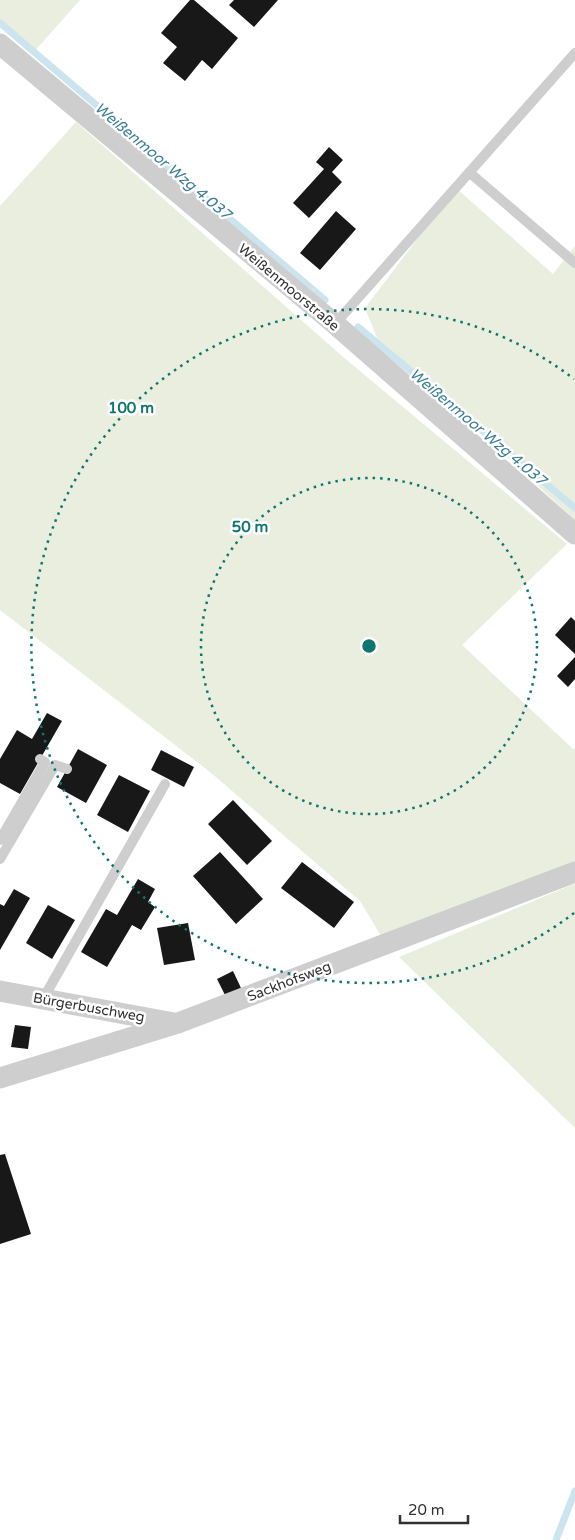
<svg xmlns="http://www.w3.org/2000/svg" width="575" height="1540" font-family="'Varela Round',sans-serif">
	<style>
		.green { fill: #e9eedf }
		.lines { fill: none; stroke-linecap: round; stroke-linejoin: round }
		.stream { stroke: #cbe4ee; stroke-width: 7 }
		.building { fill: #181818 }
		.service { stroke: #cecece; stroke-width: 10 }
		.minor { stroke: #cecece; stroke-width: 21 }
		.ring { fill: none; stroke: #0f766e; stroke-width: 2.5; stroke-dasharray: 2.5 5 }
		.labels { text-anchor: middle; stroke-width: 5; stroke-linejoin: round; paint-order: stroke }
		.street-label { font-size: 14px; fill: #313131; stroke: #fff }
		.water-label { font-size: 15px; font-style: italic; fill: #3b7d97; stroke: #fff }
		.centre { fill: #0f766e; stroke: #fff; stroke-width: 2.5 }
		.ring-label { font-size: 15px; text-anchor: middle; font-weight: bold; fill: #0f766e; stroke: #fff; stroke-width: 5; stroke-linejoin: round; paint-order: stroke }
	</style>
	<rect width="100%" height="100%" fill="#fff"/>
	<!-- green -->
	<path class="green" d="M0,0h80l-47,53 -33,-29z
		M76,122l266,234 225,188 -105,101 111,104 2,-1v114l-192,77 -23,-38 -150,-129 -210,-162v-404z
		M456,188l97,86 22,-28v274l-198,-182 -12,-30z
		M574,884l1,1v243l-176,-171z"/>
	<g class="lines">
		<!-- stream -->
		<path class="stream" d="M0,23l325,277
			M358,327l217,181
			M556,1540l19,-49"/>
	</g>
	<!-- building -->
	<path class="building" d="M190,0h4l44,38 -26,31 -10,-9 -17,21 -22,-18 14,-16 -16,-14z
		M234,0h44l-24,27 -25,-22z
		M329,147l14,13 -11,12 10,10 -33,36 -16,-15 31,-34 -8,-7z
		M336,211l20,18 -36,41 -20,-17z
		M571,617l4,4v33l-20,-19z
		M575,657v22l-7,8 -11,-11z
		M47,713l15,8 -42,73 -20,-11v-24l17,-29 15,9z
		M78,749l29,16 -21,38 -29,-16z
		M161,750l33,17 -10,20 -33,-17z
		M119,775l31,16 -22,41 -31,-17z
		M233,800l39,41 -25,24 -39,-41z
		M220,852l43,47 -27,25 -43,-48z
		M302,862l52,40 -20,26 -53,-40z
		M138,879l17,10 -7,13 7,5 -14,23 -9,-5 -25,42 -26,-15 25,-43 11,6z
		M14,889l16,9 -30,52v-46l4,2z
		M48,905l27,15 -23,39 -26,-16z
		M188,923l7,37 -31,5 -7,-37z
		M233,971l8,17 -16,7 -8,-16z
		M15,1025l16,2 -3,22 -17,-2z
		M5,1154l26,80 -31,10v-89z"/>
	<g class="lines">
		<!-- service -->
		<path class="service" d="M470,173l105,90
			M335,324l240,-271
			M0,840l45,-78 -5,-3
			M0,859l55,-94 12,4
			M43,999l122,-215"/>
		<!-- minor -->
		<path class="minor" d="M0,44l335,280 240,210
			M0,991l174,32
			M0,1078l178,-55 397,-151"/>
	</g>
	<!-- distance rings -->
	<g class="ring">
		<circle cx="369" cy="646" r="168"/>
		<path d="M574 913A337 337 0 1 1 574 379"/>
	</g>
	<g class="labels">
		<!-- street labels -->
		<g class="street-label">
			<text transform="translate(289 287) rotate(40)" y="5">Weißenmoorstraße</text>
			<text transform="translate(289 981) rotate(-21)" y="5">Sackhofsweg</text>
			<text transform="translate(89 1007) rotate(10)" y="5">Bürgerbuschweg</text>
		</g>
		<!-- water labels -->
		<g class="water-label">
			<text transform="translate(163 161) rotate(40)" y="5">Weißenmoor Wzg 4.037</text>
			<text transform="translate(478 427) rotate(40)" y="5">Weißenmoor Wzg 4.037</text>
		</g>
	</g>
	<circle cx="369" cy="646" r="8" class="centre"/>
	<g class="ring-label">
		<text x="131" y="413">100 m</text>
		<text x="250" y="532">50 m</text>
	</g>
	<!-- scale -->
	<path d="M400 1515v8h68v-8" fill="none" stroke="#313131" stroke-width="2.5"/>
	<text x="408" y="1515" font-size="15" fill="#313131" stroke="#ffffff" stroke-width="4" paint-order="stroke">20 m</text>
</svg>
